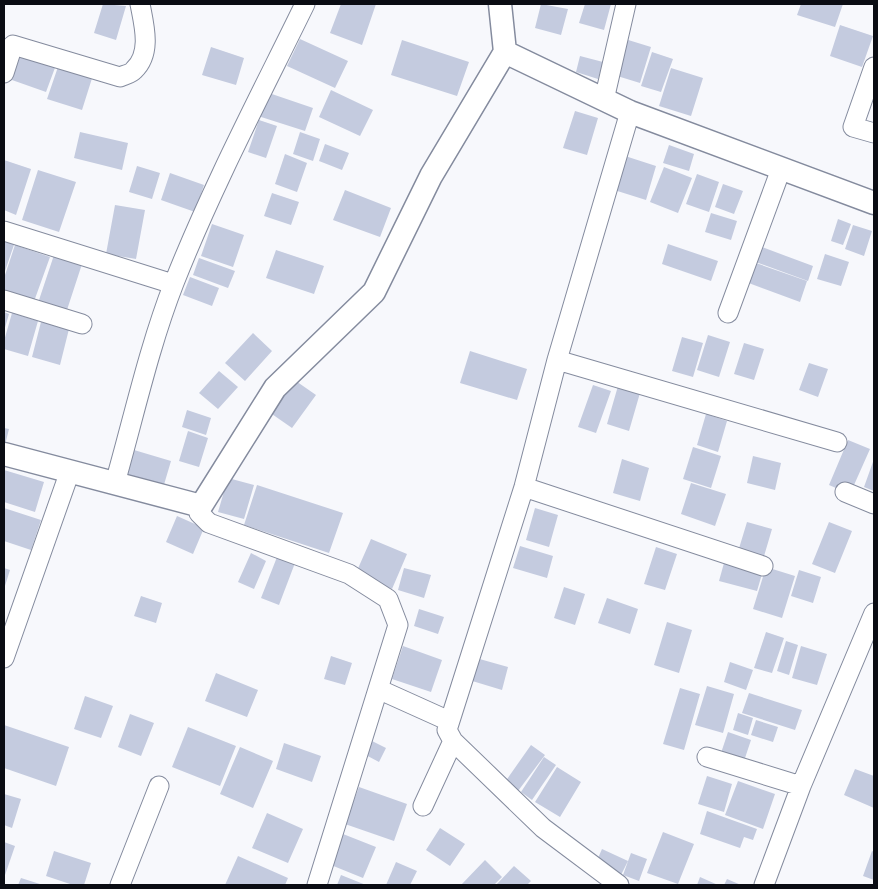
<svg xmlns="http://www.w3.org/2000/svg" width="878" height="889" font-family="Commissioner,sans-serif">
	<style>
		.building { fill: #c4cbdf }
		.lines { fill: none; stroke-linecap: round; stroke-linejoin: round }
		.minor-casing { stroke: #848b9e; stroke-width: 21 }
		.tertiary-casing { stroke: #848b9e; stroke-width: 25 }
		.minor { stroke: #fff; stroke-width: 19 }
		.tertiary { stroke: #fff; stroke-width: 22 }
	</style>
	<rect width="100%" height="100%" fill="#f7f8fc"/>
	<!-- building -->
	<path class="building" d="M103,4l23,2 -10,34 -22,-7z
		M341,4h35l-14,41 -32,-12z
		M541,4l27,5 -7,26 -26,-7z
		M585,4h26l-7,26 -25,-7z
		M801,4h42l-8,23 -38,-12z
		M840,25l33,11 -11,31 -32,-11z
		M300,39l48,22 -13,27 -48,-22z
		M625,39l26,8 -11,36 -26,-8z
		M402,40l67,22 -12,34 -66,-21z
		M211,47l33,11 -8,27 -34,-10z
		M652,52l21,7 -12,33 -20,-6z
		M21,53l35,12 -10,27 -34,-12z
		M580,56l23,6 -5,17 -22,-7z
		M60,61l34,11 -12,38 -35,-11z
		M671,68l32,10 -12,38 -32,-10z
		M331,90l42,20 -13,26 -41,-19z
		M266,92l47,16 -8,23 -47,-15z
		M575,111l23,7 -11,37 -24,-7z
		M259,120l18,6 -11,32 -18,-6z
		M80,132l48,11 -6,27 -48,-12z
		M300,132l20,7 -7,22 -20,-7z
		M325,144l24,9 -7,17 -23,-9z
		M669,145l25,9 -5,17 -26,-8z
		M285,154l22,9 -10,29 -22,-8z
		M622,155l34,11 -10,34 -35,-11z
		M4,160l27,9 -15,46 -12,-5z
		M137,166l23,7 -8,26 -23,-7z
		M664,167l28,11 -14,35 -28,-11z
		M38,170l38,12 -17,50 -37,-12z
		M170,173l34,12 -9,27 -34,-12z
		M697,174l22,8 -10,30 -23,-8z
		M723,184l20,7 -9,23 -19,-7z
		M345,190l46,18 -11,29 -47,-17z
		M272,193l27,9 -8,23 -27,-9z
		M115,205l30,5 -9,49 -30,-5z
		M711,213l26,8 -6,19 -26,-8z
		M838,219l13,5 -8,21 -12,-4z
		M212,224l32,11 -11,32 -32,-11z
		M853,225l19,6 -8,25 -19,-7z
		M4,232l13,4 -13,38z
		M668,244l50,17 -7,20 -49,-17z
		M15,245l35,12 -18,50 -28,-10v-19z
		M759,246l54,20 -5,15 -55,-20z
		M276,250l48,16 -10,28 -48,-16z
		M825,254l24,8 -8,24 -24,-7z
		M54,255l28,9 -17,52 -28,-10z
		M199,258l36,13 -7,17 -35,-13z
		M753,262l54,19 -7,21 -54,-20z
		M190,277l29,11 -7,18 -29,-11z
		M4,312l5,2 -5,17z
		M12,313l26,8 -10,35 -24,-7v-8z
		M41,322l28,7 -9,36 -28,-8z
		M253,333l19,18 -27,30 -20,-18z
		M708,335l22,7 -11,35 -22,-7z
		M682,337l21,6 -10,34 -21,-6z
		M744,343l20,6 -10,31 -20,-6z
		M470,351l57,18 -10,31 -57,-17z
		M809,363l19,6 -10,28 -19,-7z
		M219,371l19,16 -20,22 -19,-16z
		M293,379l23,16 -24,33 -23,-16z
		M593,385l18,6 -15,42 -18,-6z
		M618,386l22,7 -11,38 -22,-7z
		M187,410l24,8 -5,17 -24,-8z
		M706,414l21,7 -9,31 -21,-7z
		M4,428l5,1 -5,20z
		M188,431l20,7 -9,29 -20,-6z
		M848,440l22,9 -20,45 -21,-9z
		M693,447l28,9 -10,32 -28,-9z
		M134,450l37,11 -8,27 -36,-11z
		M753,456l28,7 -6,27 -28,-7z
		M622,459l27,9 -9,33 -27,-8z
		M874,459v32l-10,-4z
		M4,470l40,12 -9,30 -31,-10z
		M228,478l26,7 -10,34 -26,-7z
		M691,483l35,11 -11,32 -34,-12z
		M257,485l86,28 -14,40 -85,-28z
		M4,508l37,12 -10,30 -27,-9z
		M535,508l23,7 -9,32 -23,-7z
		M177,516l27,12 -11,26 -27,-12z
		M747,522l25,7 -10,34 -25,-8z
		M829,522l23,9 -17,42 -23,-9z
		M371,539l36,15 -15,35 -36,-16z
		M520,546l33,10 -6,22 -34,-10z
		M656,547l21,7 -12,36 -21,-6z
		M251,553l15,8 -12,28 -16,-7z
		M277,557l18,6 -16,42 -18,-7z
		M724,563l38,11 -5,17 -38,-10z
		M766,567l29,9 -13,42 -29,-9z
		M4,568l6,2 -6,19z
		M404,568l27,7 -7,23 -26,-8z
		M799,570l22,7 -8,26 -22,-7z
		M564,587l21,7 -10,31 -21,-7z
		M141,596l21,7 -6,20 -22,-7z
		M607,598l31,11 -8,25 -32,-11z
		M419,609l25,8 -6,17 -24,-8z
		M667,622l25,8 -13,43 -25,-8z
		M766,632l18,6 -12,35 -18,-5z
		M786,641l12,4 -9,30 -12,-4z
		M403,646l39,14 -11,32 -39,-13z
		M801,646l26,8 -10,31 -25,-7z
		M331,656l21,7 -7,22 -21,-6z
		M476,658l32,9 -6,23 -33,-10z
		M730,662l23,8 -7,20 -22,-8z
		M216,673l42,17 -11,27 -42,-16z
		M707,686l27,8 -11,39 -28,-8z
		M680,688l20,6 -16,56 -21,-6z
		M749,693l53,17 -7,20 -53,-17z
		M85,696l28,10 -12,32 -27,-9z
		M738,713l15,5 -5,17 -15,-5z
		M130,714l24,9 -13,33 -23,-9z
		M756,720l22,7 -5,15 -22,-7z
		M4,725l65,22 -13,39 -52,-18z
		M188,727l48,19 -16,40 -48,-19z
		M728,732l23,8 -9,27 -23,-8z
		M370,740l16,8 -7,14 -17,-9z
		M284,743l37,13 -9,26 -36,-13z
		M531,745l14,10 -27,36 -13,-9z
		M240,747l33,14 -20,47 -33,-14z
		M544,757l12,8 -24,35 -11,-8z
		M557,767l24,15 -21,35 -25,-15z
		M855,769l19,7v32l-30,-13z
		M707,776l25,8 -8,28 -26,-8z
		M738,781l37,13 -12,35 -38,-14z
		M359,787l48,17 -13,37 -49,-17z
		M4,794l17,5 -9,29 -8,-3z
		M707,811l50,18 -4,11 -9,-3 -4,11 -40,-14z
		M267,813l36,16 -15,34 -36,-15z
		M440,828l25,16 -15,22 -24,-16z
		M663,832l31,12 -16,40 -31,-11z
		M343,834l33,13 -13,31 -32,-13z
		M4,842l11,4 -11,32z
		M602,849l26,12 -8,16 -25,-12z
		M54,851l37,12 -7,22h-11l-27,-9z
		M872,851l2,1v28l-11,-4z
		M631,853l16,6 -8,22 -16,-6z
		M238,856l50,22 -3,7h-60z
		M485,860l17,17 -8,8h-33z
		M396,862l21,9 -7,14h-24z
		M514,866l17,15 -4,4h-31z
		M341,875l25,10h-29z
		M700,877l18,8h-21z
		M21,878l22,7h-25z
		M727,879l14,6h-17z"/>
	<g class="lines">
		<defs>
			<path id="minor" d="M874,67l-21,60 21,6
				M4,73l9,-28 107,32c4,-2 11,-3 14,-7 18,-17 10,-45 6,-66
				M604,100l22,-96
				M4,231l169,53
				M4,300l78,24
				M728,313l53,-144
				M557,360l280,82
				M115,483c19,-67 34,-136 59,-200 38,-96 86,-187 131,-279
				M524,487l239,79
				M845,492l29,12
				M201,506l-2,7 10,10 140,51 39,25 10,26 -81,260
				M4,658l66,-187
				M378,689l71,32
				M707,757l94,29
				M423,806l30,-65
				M120,885l39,-99
				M619,885l-76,-57 -90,-87 -6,-11 77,-243 33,-127 73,-248
				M764,885l37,-99 73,-173"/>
			<path id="tertiary" d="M505,52l125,60 244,91
				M4,454l197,52 74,-118 99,-96 57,-116 74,-124 -5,-48"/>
		</defs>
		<!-- minor casing -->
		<use href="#minor" class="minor-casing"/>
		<!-- tertiary casing -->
		<use href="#tertiary" class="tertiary-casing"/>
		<!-- minor -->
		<use href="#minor" class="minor"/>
		<!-- tertiary -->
		<use href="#tertiary" class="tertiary"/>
	</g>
	<!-- border -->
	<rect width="878" height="889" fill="none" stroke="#0a0c13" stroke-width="10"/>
</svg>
